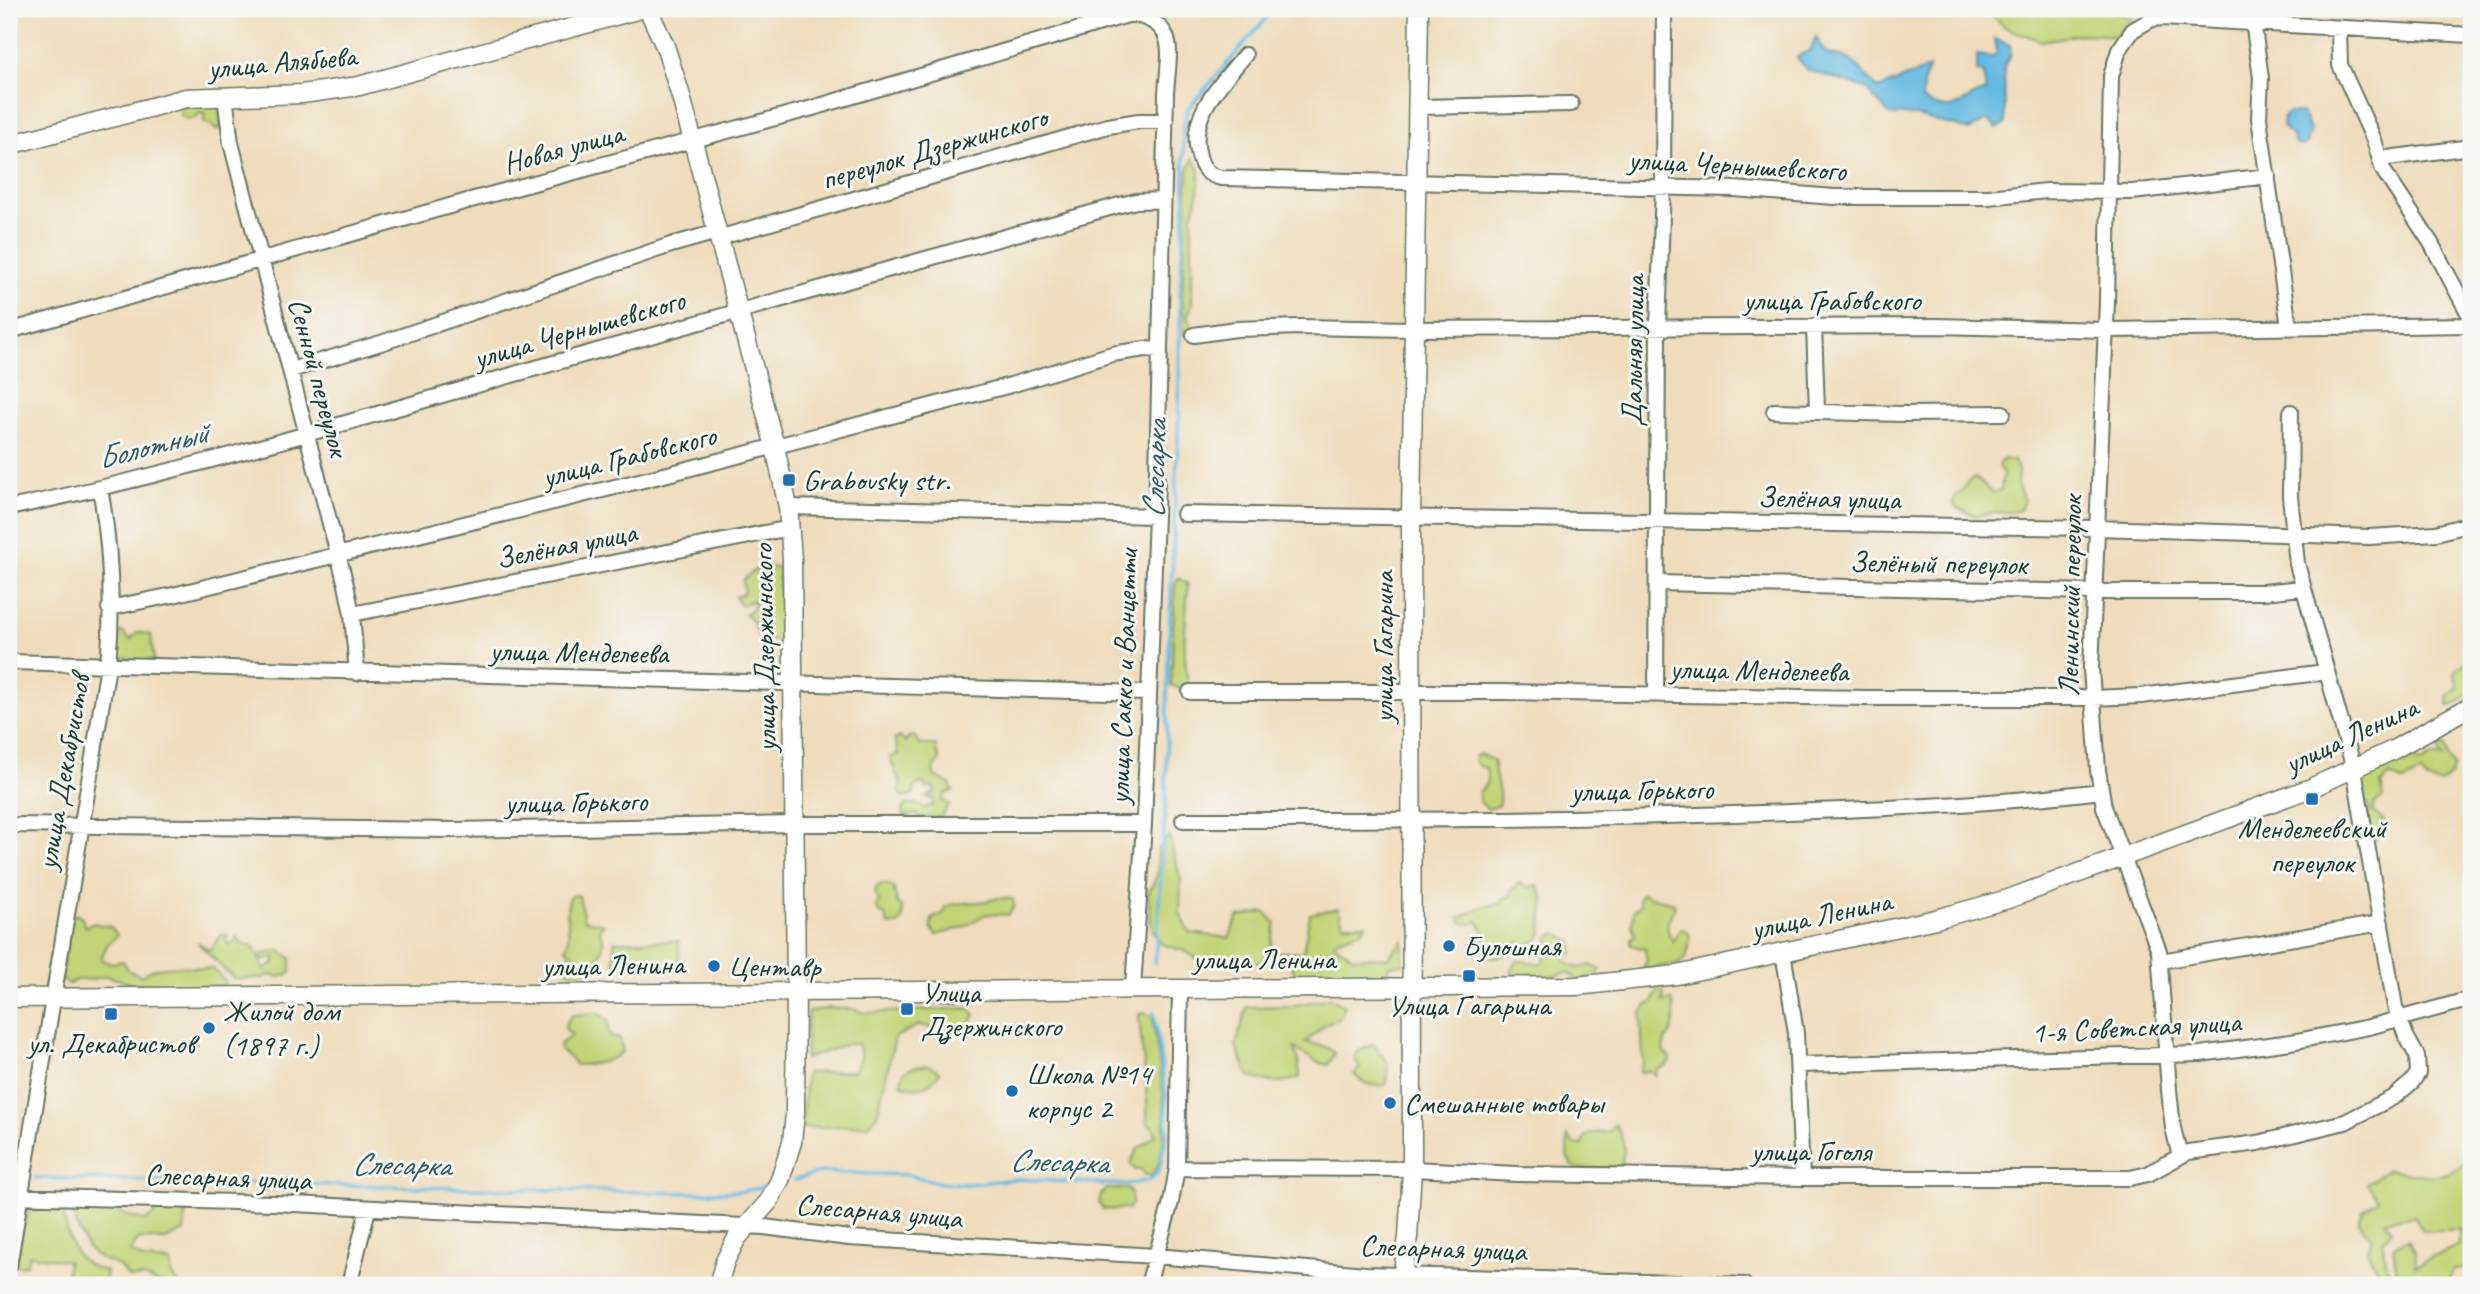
<svg xmlns="http://www.w3.org/2000/svg" width="2480" height="1294" font-family="Caveat,sans-serif">
	<style>
		.green { fill: #c2d477; stroke: #708856; stroke-width: 2 }
		.water { fill: #66bae2; stroke: #427c8b; stroke-width: 2 }
		.lines { fill: none; stroke-linecap: round; stroke-linejoin: round }
		.stream { stroke: #66bae2; stroke-width: 3.5 }
		.minor-casing { stroke: #687564; stroke-width: 18 }
		.major-casing { stroke: #687564; stroke-width: 21 }
		.minor { stroke: #fff; stroke-width: 14 }
		.major { stroke: #fff; stroke-width: 18 }
		.poi-dot { fill: #1f6fb2; stroke: #f6f6f2; stroke-width: 2.5 }
		.labels { text-anchor: middle; stroke-width: 6; stroke-linejoin: round; paint-order: stroke }
		.street-label { font-size: 30px; fill: #1f3d34; stroke: #f6f6f2 }
		.poi-label { font-size: 30px; fill: #1f3d34; stroke: #f6f6f2; text-anchor: start }
		.water-label { font-size: 32px; font-style: italic; fill: #315c60; stroke: #f6f6f2 }
	</style>
	<rect width="100%" height="100%" fill="#f6f6f2"/>
	<filter id="ink" filterUnits="userSpaceOnUse"><feTurbulence type="fractalNoise" baseFrequency=".0143" numOctaves="2"/><feDisplacementMap in="SourceGraphic" scale="14" xChannelSelector="R" yChannelSelector="G"/><feConvolveMatrix kernelMatrix="1 2 1 2 8 2 1 2 1" color-interpolation-filters="sRGB"/></filter>
	<filter id="wash" filterUnits="userSpaceOnUse"><feTurbulence type="fractalNoise" baseFrequency=".00686" numOctaves="4" result="noise"/><feDisplacementMap in="SourceGraphic" scale="28" xChannelSelector="R" yChannelSelector="G"/><feGaussianBlur stdDeviation="1.57" result="paint"/><feColorMatrix in="noise" values="0 0 0 0 0 0 0 0 0 0 0 0 0 0 0 0 0 1.4 0 .05"/><feComposite in="paint" operator="in"/></filter>
	<g filter="url(#wash)">
		<rect width="100%" height="100%" fill="#efdcbc"/>
		<!-- green -->
		<path class="green" d="M1985,9h123l24,10 -15,17 -34,-2 -42,7 -35,-13z
			M209,101l10,4 2,22 -5,3 -6,-6 -6,-2v-8l-4,-1 -5,5 -8,1 -7,-4 1,-7z
			M1193,158l7,12 -2,26 -6,20v88l-5,13 5,9 -2,7 -6,2 -2,-40 6,-124z
			M2004,459l10,2 4,8 -1,15 7,16 -4,10c-16,4 -29,1 -44,6l-21,-9 -2,-5 2,-6 7,-4 5,-10 7,-4c8,4 11,10 19,15l8,-3 2,-16 -5,-7 2,-5z
			M778,567l4,76 -24,-7 -5,-14 -8,-8 8,-6 1,-8 -14,5 -5,-8 9,-4 -1,-13 13,-11z
			M1178,578l9,5 1,6c-3,33 -6,65 1,98l-6,3 -12,-5 4,-101z
			M122,632l8,8 8,-8 13,3 3,26 -18,2 -9,-6 -11,4 -3,-7 -1,-19z
			M2471,658v33l-16,14 -7,1 1,-10 9,-9 -4,-16z
			M914,736l6,9h16v6l4,8 -7,11 2,6 15,8 3,7 -8,3 -3,7 7,3 -8,13 -21,1 -4,-4 -11,3 -3,-7 5,-6h10l7,4 9,-3 1,-6 -7,-2 8,-4 -1,-6 -9,1v-4l-4,-1 -7,5v6l-10,3 -5,-5 2,-10 -5,-8 -6,-17 8,-3 -3,-14 4,-3 7,5 2,-5z
			M2445,745l3,13 6,8 -4,10 -9,7 -14,-2 -6,-8 -18,9 -13,-7 -9,9 3,13 -10,7 -1,8 12,10 -9,18c-7,-8 -10,-20 -6,-31l-7,-13 -2,-17 10,-8 14,-1 1,-8 14,-6 21,7 12,-7 9,2 -4,-10z
			M1480,754l14,7c-1,16 9,32 4,45l-10,3 -8,-7 -1,-10c9,-7 9,-13 7,-24l-7,-2 -4,-5v-5z
			M1169,836l12,44 -1,33 10,20 39,5 9,-21 26,-5 12,11 -6,29h33l7,-38 28,-6 5,16h23l-5,7 -25,9 -2,3 20,14 33,1 16,-17v23l-14,1 -3,11 -90,1 -6,-14 -66,-1 -18,3 -21,-14 -24,-7 -9,-15 -4,-35 9,-18 1,-27z
			M1519,883l8,4 10,-2 7,13 -2,35 -5,8 -9,3 -10,-2c-8,11 -17,16 -32,16l-4,-16 4,-6 -8,-15 -6,3 -10,-1 -3,-5 23,-11 20,-4 1,-5 7,-1 1,-6z
			M882,884l11,2 4,17 5,4 1,11 -5,7h-10l-3,-10 -6,-3 -3,-5 3,-6 -4,-6 1,-8z
			M1643,893c10,7 20,6 31,10l1,5c-8,12 -11,20 -2,33l6,-11 4,-1 6,4c1,13 1,29 -15,32 -5,1 -12,0 -17,2 -6,2 -7,4 -15,4l5,-11 -2,-11 -14,-4v-7l4,-2 -3,-11 2,-15 6,-5 -1,-8z
			M579,895l5,25 20,4 -5,5c1,3 4,7 4,11 2,19 -25,47 -40,26l2,-9 8,-3 -7,-6c7,-17 -4,-36 5,-52z
			M999,898l14,1 1,7 -6,9 -22,-1 -24,14 -26,7 -5,-7 1,-9 12,-6 1,-6c15,-7 36,-2 54,-9z
			M76,914l6,4 3,9 9,-4 17,4 6,8 -10,10 -6,14 9,4 13,-2 6,10 13,5c16,-16 51,-7 72,-7l11,12 -1,6 -91,-3 -26,-8 -20,4h-11l-7,4 -8,-5 10,-61z
			M1557,933l16,9v11l-8,5 2,5 11,5 13,-3 9,5 -2,6 -20,4 -10,-8c-13,4 -23,8 -35,2l-8,3 -12,-2 -1,-5 5,-9 17,1 5,2 6,-3 -2,-7 7,-4 -1,-13z
			M221,935h7l-2,7 4,3 8,-8 4,7 10,2 13,24 11,-9 -1,-4 -13,4 -1,-7 20,-3 10,7v15l-11,4 -12,-2 -5,3 -29,1 -37,-37 13,8z
			M679,941v21h-65v-21z
			M1658,989l6,4 -1,9 9,-2c3,15 5,29 -7,40l-2,11 8,9 -5,6 -9,3 -1,6 -6,-4 -11,1 4,-11 -2,-47 5,-8 7,-4z
			M1330,998l14,8 -4,12 -13,5 -21,19 20,5 9,6 -7,12 -11,-3 -23,-14 4,10 2,19c-18,8 -35,6 -52,-2l-12,-29 11,-39 44,-1z
			M829,1008l24,1 13,4 102,-5 7,7 -8,14h-29l-19,-4 -24,12 -18,78 -8,10 -67,3 4,-55 48,-2 7,-14 -3,-13h-12l-41,15 3,-47z
			M598,1013l10,7 1,16 11,3 3,12c-14,12 -30,14 -48,14 -4,-8 -11,-10 -16,-17l1,-4 12,-9 -6,-5 -1,-5 7,-10z
			M1144,1013l7,3 2,5c5,37 24,126 -2,155l-8,-2 -2,-5 -6,1 -5,-7 7,-13 19,-15 -3,-8 -6,-4c2,-37 -6,-72 -8,-109z
			M1373,1044l4,4 2,6c12,6 10,20 6,31 -13,2 -22,-1 -31,-11l6,-6 -6,-10 3,-6z
			M929,1065l11,7c-11,16 -20,19 -39,12l2,-11 10,-6z
			M1615,1124c9,15 12,26 5,43l-42,2 -7,-5 -4,-8 1,-20 6,8 8,1 3,-9 8,-3 15,-1z
			M2471,1158v96l-7,15 -11,1 -6,15h-43l-7,-8 -4,-31 15,-7 8,13 -1,14 44,-21 1,-16 -37,2 -9,-16 -29,6 7,9 -10,11 7,34 -18,9 5,-16 -9,-18 5,-11 -13,-17 4,-12 15,-10 -11,-17 21,-14c36,6 54,15 83,-11z
			M1106,1189h22l3,5 1,9 -4,6c-9,-2 -15,2 -25,0l-4,-6 2,-8z
			M106,1204l19,11 21,6 17,-15 23,4 -2,21 -18,9 -27,-1 -9,12 14,9 27,2v13l10,10h-19l-18,-8 -15,1c-15,-20 -13,-11 -31,-21 -15,-8 -19,-28 -25,-42 7,-12 21,-10 33,-11z
			M31,1205l19,1 12,3c7,30 9,55 44,62l-2,12 -39,2 3,-24 -39,-6 -2,9 -7,2 -4,-2 7,-38z"/>
		<!-- water -->
		<path class="water" d="M1816,37c12,28 16,11 34,23 11,7 19,20 28,29l51,-21 -6,16 -1,16c37,19 35,-1 64,-9l-3,-18 -6,-2v-16l16,2 4,-5 -2,-13 15,6 1,9 -7,12 1,58 -8,4 -10,-8 -17,10 -54,-14 -27,-2 -24,-26 -58,-18 -10,-13 14,-8z
			M2289,113h12l5,6 5,15 -4,4v5l-5,3 -7,-2 -2,-7 -11,-10 2,-11z"/>
		<g class="lines">
			<!-- stream -->
			<path class="stream" d="M1155,963l11,-164 2,-136 11,-247 1,-119 5,-97 -2,-71 4,-19 87,-101
				M35,1178l651,15 57,-2 22,-4
				M795,1180l26,-8 87,3 33,8 26,1 50,-5 108,6 25,-5 9,-9 8,-36 -1,-40 -12,-83"/>
		</g>
	</g>
	<g filter="url(#ink)">
		<g class="lines">
			<defs>
				<path id="minor" d="M2253,21l8,57 -2,40 30,209
					M2339,29l1,36 34,75 9,30 48,73 40,75
					M1245,55c-24,29 -58,61 -46,101 3,13 9,19 22,22l513,11 100,8h154l59,-6 85,1 136,-16
					M225,96l6,47 115,442 6,29 5,59
					M1416,107l155,-3
					M2380,159l91,-12
					M718,238l390,-112 31,-5h27
					M1814,326l3,84
					M9,331l469,-133 331,-89 322,-95c50,10 37,40 35,80l-10,422 -12,308 -11,164
					M1194,335l42,-6 64,-2 112,2 522,-3 172,4 365,-5
					M291,370l93,-28 287,-97 46,-13
					M1774,411l130,3 99,-1
					M788,507l368,9
					M9,508c176,-36 347,-88 520,-138 197,-56 394,-110 591,-165l16,-4 27,-1
					M1184,514l913,14 272,9 67,-4 35,-9
					M1657,583l436,9h170l39,-4
					M109,608l64,-13 495,-121 343,-89 101,-31 33,-5 14,1
					M352,614l438,-86
					M9,662l1139,31
					M1190,692h312l367,6h223l49,-2 184,-24
					M1656,694l2,-365 5,-142 1,-178
					M1183,820c193,0 386,0 579,-7 113,-4 226,-8 339,-22
					M9,825l444,5 341,-6h350
					M1783,952l13,81 6,145
					M2161,961l220,-38
					M1799,1065l401,-11 91,-12 78,-15 102,-28
					M2180,1156l-7,-28 -4,-38 -10,-139 -55,-144 -6,-37 -7,-102 16,-366 4,-226 8,-26 14,-20 19,-11 10,-1 309,17
					M1177,1168l235,1 105,5 285,4h328l18,-4 40,-22 70,-9 87,-21 49,-25 18,-15 6,-9 -1,-17 -11,-20 -11,-29 -41,-238 -57,-205 -7,-68 1,-84
					M9,1196l264,7 491,24 85,11 307,18 210,18 378,11
					M9,1266l99,-600c5,-58 3,-120 -8,-177
					M349,1285l19,-76
					M1148,1285l23,-83 6,-34 3,-180"/>
				<path id="major" d="M648,9l17,37 15,47 95,354 13,60 4,52 4,432 -1,122 -3,29 -12,38 -11,21 -32,37 -12,23 -7,24
					M9,145l177,-47 116,-4 57,-8 281,-77
					M9,998l1567,-12 101,-11 259,-56 72,-20 303,-111 82,-38 78,-44
					M1401,1285l7,-48 4,-68 -1,-650 8,-510"/>
			</defs>
			<!-- minor casing -->
			<use href="#minor" class="minor-casing"/>
			<!-- major casing -->
			<use href="#major" class="major-casing"/>
			<!-- minor -->
			<use href="#minor" class="minor"/>
			<!-- major -->
			<use href="#major" class="major"/>
		</g>
	</g>
	<!-- markers -->
	<g class="poi-dot">
		<rect x="782" y="473" width="14" height="14" rx="3.5"/>
		<rect x="2305" y="792" width="14" height="14" rx="3.5"/>
		<circle cx="1449" cy="946" r="7"/>
		<circle cx="714" cy="966" r="7"/>
		<rect x="1462" y="969" width="14" height="14" rx="3.5"/>
		<rect x="900" y="1002" width="14" height="14" rx="3.5"/>
		<rect x="104" y="1007" width="14" height="14" rx="3.5"/>
		<circle cx="209" cy="1028" r="7"/>
		<circle cx="1012" cy="1091" r="7"/>
		<circle cx="1390" cy="1103" r="7"/>
	</g>
	<g class="labels">
		<!-- street labels -->
		<g class="street-label">
			<text transform="translate(282 62) rotate(-5)" y="10">улица Алябьева</text>
			<text transform="translate(563 148) rotate(-15)" y="10">Новая улица</text>
			<text transform="translate(934 148) rotate(-16)" y="10">переулок Дзержинского</text>
			<text transform="translate(1737 165) rotate(3)" y="10">улица Чернышевского</text>
			<text x="1832" y="310">улица Грабовского</text>
			<text transform="translate(579 329) rotate(-16)" y="10">улица Чернышевского</text>
			<text transform="translate(1633 351) rotate(-89)" y="10">Дальняя улица</text>
			<text transform="translate(319 377) rotate(75)" y="10">Сенной переулок</text>
			<text transform="translate(629 456) rotate(-14)" y="10">улица Грабовского</text>
			<text transform="translate(1829 498) rotate(1)" y="10">Зелёная улица</text>
			<text transform="translate(566 545) rotate(-11)" y="10">Зелёная улица</text>
			<text transform="translate(1938 563) rotate(1)" y="10">Зелёный переулок</text>
			<text transform="translate(2070 596) rotate(-89)" y="10">Ленинский переулок</text>
			<text transform="translate(1383 647) rotate(-90)" y="10">улица Гагарина</text>
			<text transform="translate(764 648) rotate(-91)" y="10">улица Дзержинского</text>
			<text transform="translate(579 652) rotate(1)" y="10">улица Менделеева</text>
			<text transform="translate(1759 670) rotate(1)" y="10">улица Менделеева</text>
			<text transform="translate(1123 677) rotate(-88)" y="10">улица Сакко и Ванцетти</text>
			<text transform="translate(2351 735) rotate(-25)" y="10">улица Ленина</text>
			<text transform="translate(63 772) rotate(-80)" y="10">улица Декабристов</text>
			<text transform="translate(1642 790) rotate(-1)" y="10">улица Горького</text>
			<text transform="translate(576 802) rotate(-1)" y="10">улица Горького</text>
			<text transform="translate(1821 915) rotate(-12)" y="10">улица Ленина</text>
			<text x="1264" y="969">улица Ленина</text>
			<text transform="translate(613 965) rotate(-1)" y="10">улица Ленина</text>
			<text transform="translate(2136 1027) rotate(-3)" y="10">1-я Советская улица</text>
			<text x="1811" y="1161">улица Гоголя</text>
			<text transform="translate(228 1177) rotate(2)" y="10">Слесарная улица</text>
			<text transform="translate(879 1211) rotate(5)" y="10">Слесарная улица</text>
			<text transform="translate(1443 1248) rotate(2)" y="10">Слесарная улица</text>
		</g>
		<!-- poi labels -->
		<g class="poi-label">
			<text x="803" y="490">Grabovsky str.</text>
			<text x="2312" y="838" text-anchor="middle">Менделеевский<tspan x="2312" dy="34">переулок</tspan></text>
			<text x="1463" y="956">Булошная</text>
			<text x="728" y="976">Центавр</text>
			<text x="921" y="1002">Улица<tspan x="921" dy="34">Дзержинского</tspan></text>
			<text x="1469" y="1015" text-anchor="middle">Улица Гагарина</text>
			<text x="223" y="1021">Жилой дом<tspan x="223" dy="34">(1897 г.)</tspan></text>
			<text x="111" y="1053" text-anchor="middle">ул. Декабристов</text>
			<text x="1026" y="1084">Школа №14<tspan x="1026" dy="34">корпус 2</tspan></text>
			<text x="1404" y="1113">Смешанные товары</text>
		</g>
		<!-- water labels -->
		<g class="water-label">
			<text transform="translate(152 445) rotate(-14)" y="11">Болотный</text>
			<text transform="translate(1154 469) rotate(-88)" y="11">Слесарка</text>
			<text transform="translate(1059 1161) rotate(2)" y="11">Слесарка</text>
			<text transform="translate(401 1164) rotate(1)" y="11">Слесарка</text>
		</g>
	</g>
	<!-- margin -->
	<rect width="2480" height="1294" fill="none" stroke="#f6f6f2" stroke-width="35"/>
</svg>
